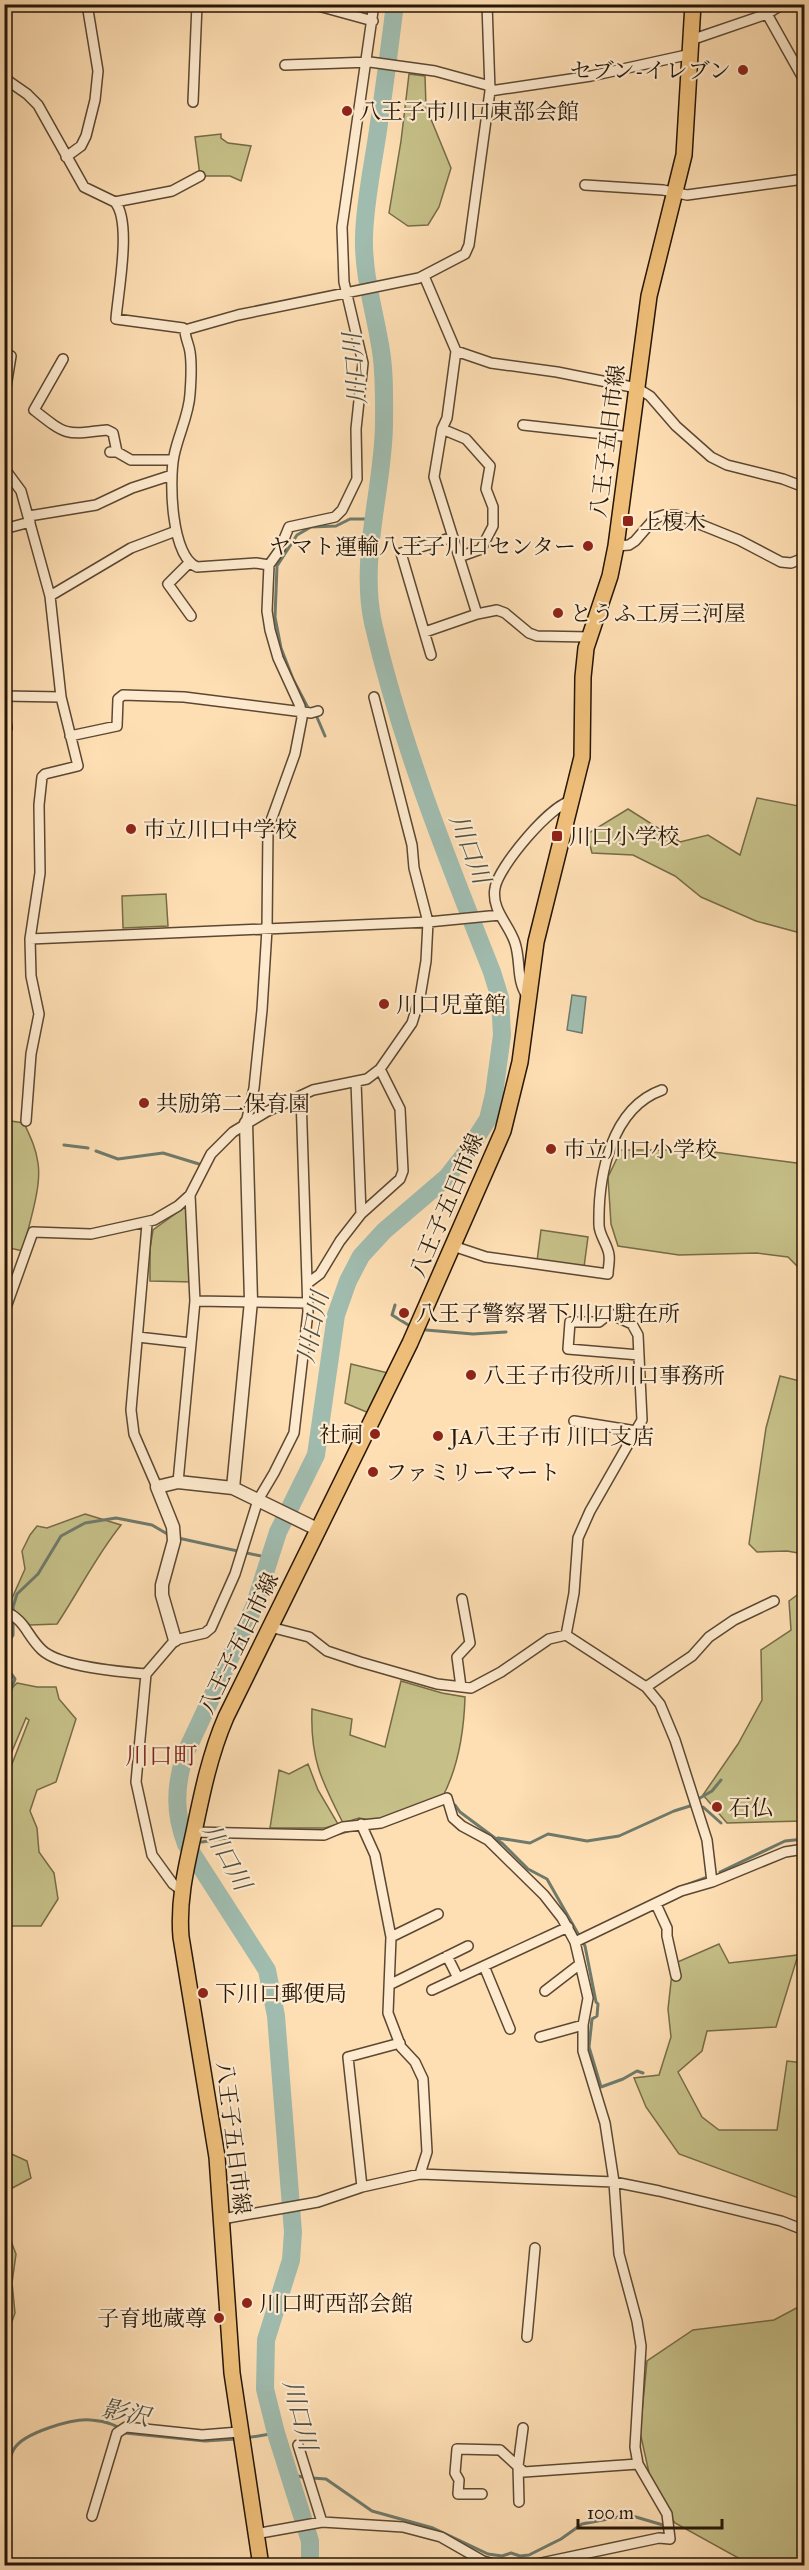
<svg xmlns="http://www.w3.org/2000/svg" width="809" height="2570" font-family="'IM FELL Great Primer','Noto Serif JP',serif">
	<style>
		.green { fill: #c6c088; stroke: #766b48; stroke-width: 1.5 }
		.water { fill: #a0bcaf; stroke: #6f7a6c; stroke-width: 1.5 }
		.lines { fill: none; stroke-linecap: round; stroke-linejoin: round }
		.stream { stroke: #6f7a6c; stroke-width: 3 }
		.river { stroke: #a0bcaf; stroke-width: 18 }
		.minor-casing { stroke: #5b4832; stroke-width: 12 }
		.tertiary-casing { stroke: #5b4832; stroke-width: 15 }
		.primary-casing { stroke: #251607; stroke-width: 18 }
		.minor { stroke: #feeace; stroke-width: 9 }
		.tertiary { stroke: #feeace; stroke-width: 12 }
		.primary { stroke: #efbf7a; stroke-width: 15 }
		.poi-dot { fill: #8f2418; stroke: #feeace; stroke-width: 2 }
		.labels { text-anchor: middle; stroke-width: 4.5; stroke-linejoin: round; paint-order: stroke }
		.poi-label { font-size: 22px; fill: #251607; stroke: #feeace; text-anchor: start }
		.street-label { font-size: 22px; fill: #251607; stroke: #feeace }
		.water-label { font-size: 24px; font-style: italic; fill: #505042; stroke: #feeace }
		.neighbourhood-label { font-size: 24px; fill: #7a1f14; stroke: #feeace }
	</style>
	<rect width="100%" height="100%" fill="#fedeb3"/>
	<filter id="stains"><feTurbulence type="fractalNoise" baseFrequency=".00333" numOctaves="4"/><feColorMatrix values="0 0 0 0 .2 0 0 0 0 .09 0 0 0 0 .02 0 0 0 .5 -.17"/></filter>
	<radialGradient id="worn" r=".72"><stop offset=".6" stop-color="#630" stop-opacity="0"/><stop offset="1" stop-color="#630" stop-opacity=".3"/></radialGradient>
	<!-- green -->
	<path class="green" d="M409,74l16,2 1,31 25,61 -12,39 -11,18 -20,1 -19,-13 12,-72z
		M221,134v4l7,5 23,3 -10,35 -11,-5h-30l-5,-39z
		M757,798l47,9v127l-48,-13 -55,-24 -26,-21 -42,-21 -41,-2 -5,-19 41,-25 52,33 28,-7 32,20z
		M166,894l2,32 -45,2 -1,-32z
		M4,1120l20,3c6,13 12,25 14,40 4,25 -10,63 -15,88l-18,-4z
		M621,1150h78l105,14v109l-16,-16 -31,-4 -78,2 -61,-9 -7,-22 -3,-47z
		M190,1200l4,82 -44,-1v-32l3,-19 29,-21z
		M541,1230l47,7 -4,30 -47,-6z
		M351,1364l37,9 -19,40 -24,-10z
		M780,1376l24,6v172l-17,-3 -30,1 -8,-8 17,-116z
		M85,1514l36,11c-25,31 -42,66 -64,99l-27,1 -21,-20 16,-36 -3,-18 8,-16 7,-9 10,2z
		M804,1590v231l-77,2 -24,-28 35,-51 24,-44 -1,-50 30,-20 -2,-29z
		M401,1681l41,12 23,4c-1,34 -7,71 -23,101l-63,24 -20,-4 -16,5c-22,-43 -33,-65 -31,-114l40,10 -2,16 35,12z
		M17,1683l20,4h19l3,12 17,20 -20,63 -19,8 -7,21 7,17 2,24 15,21 4,26 -17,27h-36v-144l24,-62 -3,-2 -21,50v-73z
		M308,1764l10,26 20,34 -13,4h-55l9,-58 10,4z
		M719,1944l10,19 69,-8 -22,72 -69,4 -5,20 -24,21 24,45 17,13h58l10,-69 17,2v137l-125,-46 -33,-47 -12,-29 25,-3 12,-38 -3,-28 5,-45z
		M5,2151l22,10 4,17 -26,14z
		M4,2223l12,31 -4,29 3,30 -10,28z
		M804,2304v261h-53l-76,-42 -22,-32 -13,-59 7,-71 46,-31 81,-10z"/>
	<!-- water -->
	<path class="water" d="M572,995l14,2 -4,36 -15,-3z"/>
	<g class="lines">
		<!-- stream -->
		<path class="stream" d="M325,736l-9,-21 -9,-9 -14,-27 -12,-31 -6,-31 2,-51 20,-31 14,-8 25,-1 14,-7h24
			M64,1145l24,3
			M96,1151l22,8 45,-6 36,11
			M395,1305l-3,10 18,11
			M426,1330l47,4 33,-2
			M178,1538l92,20
			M4,1650l9,-15v-28l4,-13 21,-20 23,-38 24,-13 31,-5 36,7 17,10
			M4,1664l11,15 -11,31
			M700,1798l12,-7 9,-11
			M455,1805l5,7 43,32 25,25 19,10 38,67 11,56 2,2 -1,12 -5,3 -3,28 12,40 22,-8 14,-8 6,2
			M703,1807l18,16
			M334,1835l14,-4
			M498,1838l32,5 18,-9 39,7 32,-5 55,-25 16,-5
			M202,1842l30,-5
			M720,1872l65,-31 19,-2
			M673,1890l32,-12
			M246,2438l30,-5
			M290,2474l12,3
			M312,2478l14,1 46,32 61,17 55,26 14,2 9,-3 9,3 9,-1 32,-16 21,-15 47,-9 34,10
			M4,2485c3,-10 4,-27 10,-36 9,-16 59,-31 77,-29 12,1 26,4 34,13l80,8 31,-2"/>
		<!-- river -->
		<path class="river" d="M310,2566v-25l-34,-108 -11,-44 1,-49 25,-80 2,-28 -17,-216 -9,-46 -81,-126c-12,-32 -11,-57 -1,-90l69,-147 24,-75 38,-77 20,-140 12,-34 13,-25 23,-25 63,-54 22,-28 19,-30 6,-25 8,-59 -2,-37 -8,-26c-45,-114 -91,-228 -119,-349 -14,-66 10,-133 11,-198 0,-26 1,-54 -4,-80 -6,-36 -17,-71 -16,-108 1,-39 10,-76 15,-114 6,-39 11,-79 16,-119"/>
		<defs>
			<path id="minor" d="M311,4l62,17
				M767,14l37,66
				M691,40l76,-26 16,-10
				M285,65l85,-3 65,9 55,15
				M4,78l23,16 11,11 46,82 31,15c17,20 3,90 1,117l67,9 2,2 53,-15 181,-37 46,-24 4,-9 21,-154 -3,-87
				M490,91l101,-15 100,-22
				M193,102l4,-98
				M66,157l15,-11 5,-10 9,-36 3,-29 -11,-67
				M585,185l78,5 24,5 117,-16
				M115,202l57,-11 28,-15
				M424,276l32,75 -9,67 -5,11 -8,48 43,137 20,-4 8,3 24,20 8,3 52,1
				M185,330c0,8 4,14 5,22 2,13 1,29 0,42 -1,21 -12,41 -16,62 -5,24 -3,101 23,111l59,-4 13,2 -2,46 3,19 8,28 22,48 2,12 -7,36 -27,75 -1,100 -5,81 -8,78 -8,35
				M456,351l35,12 66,9 80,16 13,8 26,30 35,31 16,8 56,14 21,8
				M4,355l7,1 -6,37
				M63,359l-29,51c33,26 31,25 73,20l6,3 4,19h-7
				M523,425l108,12
				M442,429l24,10 24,27 -4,23 7,18v19l-12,23 -22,8
				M117,452l14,8h42
				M4,468l17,23 29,105 11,101 17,69 -33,8 -3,3 -3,28 1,68 -10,66 1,37 8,38 -8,40 -5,67
				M29,516l67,-11 36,-17 40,-13
				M4,529l26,-7
				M616,546l13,-1 6,-4 20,-23 9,-3h13l62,25 42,22 10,1 13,-5
				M189,563l-21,21 23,32
				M269,565l10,-14 10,-24 46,-10 7,-7 15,-31 -1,-50 7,-66 -19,-81 -2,-55 32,-223
				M50,596l81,-48 45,-17
				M425,632l52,-18
				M431,655l-30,-102 52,-16
				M4,696l57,1
				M4,709l3,19
				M70,736l47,-10 1,-27 5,-4 61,2 127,16 7,-2
				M30,939l398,-17 72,-7
				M527,996c-11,-16 -6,-35 -12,-53 -6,-19 -24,-33 -20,-55 3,-21 57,-85 77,-87
				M361,1214l39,-35 3,-8 -3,-62 -20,-40
				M147,1224l-16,186 3,24 23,53
				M453,1246l33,11 122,17c0,-6 2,-13 1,-19 -1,-10 -10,-20 -10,-30 -1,-49 12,-117 63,-135
				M308,1283l12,-9 20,-33 21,-27 -5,-132
				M195,1301l113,2
				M4,1313l29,-81 58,2 63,-14 24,-14 12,-11 21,-41 22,-22 33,-20 47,-22 54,-11 13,-10 32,-46 8,-26 6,-36 2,-39 -14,-54 -2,-23 -38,-148
				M138,1337l53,6
				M574,1421l62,10
				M178,1482l17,-181 -5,-106
				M4,1611c22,9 22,24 38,39 18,17 79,22 104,24
				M270,1627l39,10 18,14 33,11 77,22 34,4 30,-16 48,-33 17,-4 80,52 14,17 15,36 32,100 5,42
				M566,1635l8,-42 4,-55 12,-27 52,-91 -4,-85 -6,-11 -26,-12 -2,6 -5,4h-29l-2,27 71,6
				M461,1687l-4,-30 13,-14 -8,-44
				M646,1687l46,-31 17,-19 25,-17 40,-19
				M361,1824l14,31 16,82 -3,76 13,34 14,15 8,17 4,73 -7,22
				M194,1832l130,3 19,-8 38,-4 66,-25 6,20 9,8 26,14 56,55 18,23 13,24 13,56 -5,27v26l22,72 9,59 5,72 18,67 4,25 -6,101 3,17 29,50 3,25 -11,-1 -132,28
				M181,1890l-8,-6 -21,-29 -16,-73 10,-108 29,-34 30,-7 6,-5 24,-54 23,-74 16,-27 20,-40 14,-121 -7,-216
				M656,1904l11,24v8l9,40
				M391,1937l47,-23
				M575,1942l106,-51 31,-9 73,-30 19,-3
				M447,1956l11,22
				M484,1966l26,63
				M391,1984l77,-38
				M432,1990l136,-63
				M545,1991l35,-27
				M540,2037l43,-12
				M362,2187l-14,-130 52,-14
				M222,2219l96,-17 44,-15 58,-13 194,8 45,9 122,30 23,9
				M527,2337l8,-89
				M298,2445l24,77
				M482,2494h-24l1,-14 -4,-7 2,-24 43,1 24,22 114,-8
				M519,2502l-1,-36 5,-38
				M92,2516l25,-83 9,-6 76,8 37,-3
				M255,2534l67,-12 81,5 38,10 42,24 17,5"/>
			<path id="tertiary" d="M233,1488l18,-187 -5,-178
				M175,1640l-13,-45v-10l12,-44 -1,-14 -16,-40 21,-5 55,6 86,42"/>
			<path id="primary" d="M261,2566l-29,-193 -15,-216 -36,-220c-3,-37 5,-69 13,-105 8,-39 16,-78 32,-115l184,-374 93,-212 17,-69 16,-120 46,-185 1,-80 3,-29 24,-72 6,-30 33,-250 35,-141 9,-151"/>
		</defs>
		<!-- minor casing -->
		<use href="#minor" class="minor-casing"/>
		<!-- tertiary casing -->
		<use href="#tertiary" class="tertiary-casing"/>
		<!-- primary casing -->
		<use href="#primary" class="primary-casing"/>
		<!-- minor -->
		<use href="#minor" class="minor"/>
		<!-- tertiary -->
		<use href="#tertiary" class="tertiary"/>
		<!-- primary -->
		<use href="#primary" class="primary"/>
	</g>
	<!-- markers -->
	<g class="poi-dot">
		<circle cx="743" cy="70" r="6"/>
		<circle cx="347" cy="111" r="6"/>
		<rect x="622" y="515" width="12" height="12" rx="3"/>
		<circle cx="588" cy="546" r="6"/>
		<circle cx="558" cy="613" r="6"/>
		<circle cx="131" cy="829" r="6"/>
		<rect x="551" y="830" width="12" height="12" rx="3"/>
		<circle cx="384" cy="1004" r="6"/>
		<circle cx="144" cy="1103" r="6"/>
		<circle cx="551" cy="1149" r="6"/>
		<circle cx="404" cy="1313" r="6"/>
		<circle cx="471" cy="1375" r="6"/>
		<circle cx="375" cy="1434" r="6"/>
		<circle cx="438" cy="1436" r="6"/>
		<circle cx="373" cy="1472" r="6"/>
		<circle cx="717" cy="1807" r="6"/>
		<circle cx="203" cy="1993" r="6"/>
		<circle cx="247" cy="2303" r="6"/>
		<circle cx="219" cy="2318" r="6"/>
	</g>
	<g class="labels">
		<!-- poi labels -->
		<g class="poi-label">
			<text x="731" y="78" text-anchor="end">セブン-イレブン</text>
			<text x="359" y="119">八王子市川口東部会館</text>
			<text x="640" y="529">上榎木</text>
			<text x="576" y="554" text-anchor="end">ヤマト運輸八王子川口センター</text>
			<text x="570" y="621">とうふ工房三河屋</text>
			<text x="143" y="837">市立川口中学校</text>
			<text x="569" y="844">川口小学校</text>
			<text x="396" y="1012">川口児童館</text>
			<text x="156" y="1111">共励第二保育園</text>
			<text x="563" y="1157">市立川口小学校</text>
			<text x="416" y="1321">八王子警察署下川口駐在所</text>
			<text x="483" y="1383">八王子市役所川口事務所</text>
			<text x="363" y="1442" text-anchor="end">社祠</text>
			<text x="450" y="1444">JA八王子市 川口支店</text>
			<text x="385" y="1480">ファミリーマート</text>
			<text x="729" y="1815">石仏</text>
			<text x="215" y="2001">下川口郵便局</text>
			<text x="259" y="2311">川口町西部会館</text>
			<text x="207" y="2326" text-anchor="end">子育地蔵尊</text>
		</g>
		<!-- street labels -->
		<g class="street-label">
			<text transform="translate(607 441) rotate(-83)" y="8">八王子五日市線</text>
			<text transform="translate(446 1205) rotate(-67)" y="8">八王子五日市線</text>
			<text transform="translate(238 1643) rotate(-64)" y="8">八王子五日市線</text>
			<text transform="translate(234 2138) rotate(83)" y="8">八王子五日市線</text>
		</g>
		<!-- water labels -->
		<g class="water-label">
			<text transform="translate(355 369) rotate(-95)" y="8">川口川</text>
			<text transform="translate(470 849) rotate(69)" y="8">川口川</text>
			<text transform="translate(313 1327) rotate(-78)" y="8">川口川</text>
			<text transform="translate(227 1857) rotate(61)" y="8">川口川</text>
			<text transform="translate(126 2413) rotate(12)" y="8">影沢</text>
			<text transform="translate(300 2415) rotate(76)" y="8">川口川</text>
		</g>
		<!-- neighbourhood labels -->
		<g class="neighbourhood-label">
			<text x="161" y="1764">川口町</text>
		</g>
	</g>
	<!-- margin -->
	<rect width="809" height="2570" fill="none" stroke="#fedeb3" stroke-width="24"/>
	<rect x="6" y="6" width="797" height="2558" fill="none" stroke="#251607" stroke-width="3"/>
	<rect x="12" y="12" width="785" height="2546" fill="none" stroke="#251607" stroke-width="1.5"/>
	<!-- scale -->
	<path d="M578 2519v9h144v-9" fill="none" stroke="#251607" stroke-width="3"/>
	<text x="587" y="2519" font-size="18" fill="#251607" stroke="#feeace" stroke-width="4.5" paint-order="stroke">100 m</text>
	<rect width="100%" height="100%" filter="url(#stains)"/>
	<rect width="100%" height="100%" fill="url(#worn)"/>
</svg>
